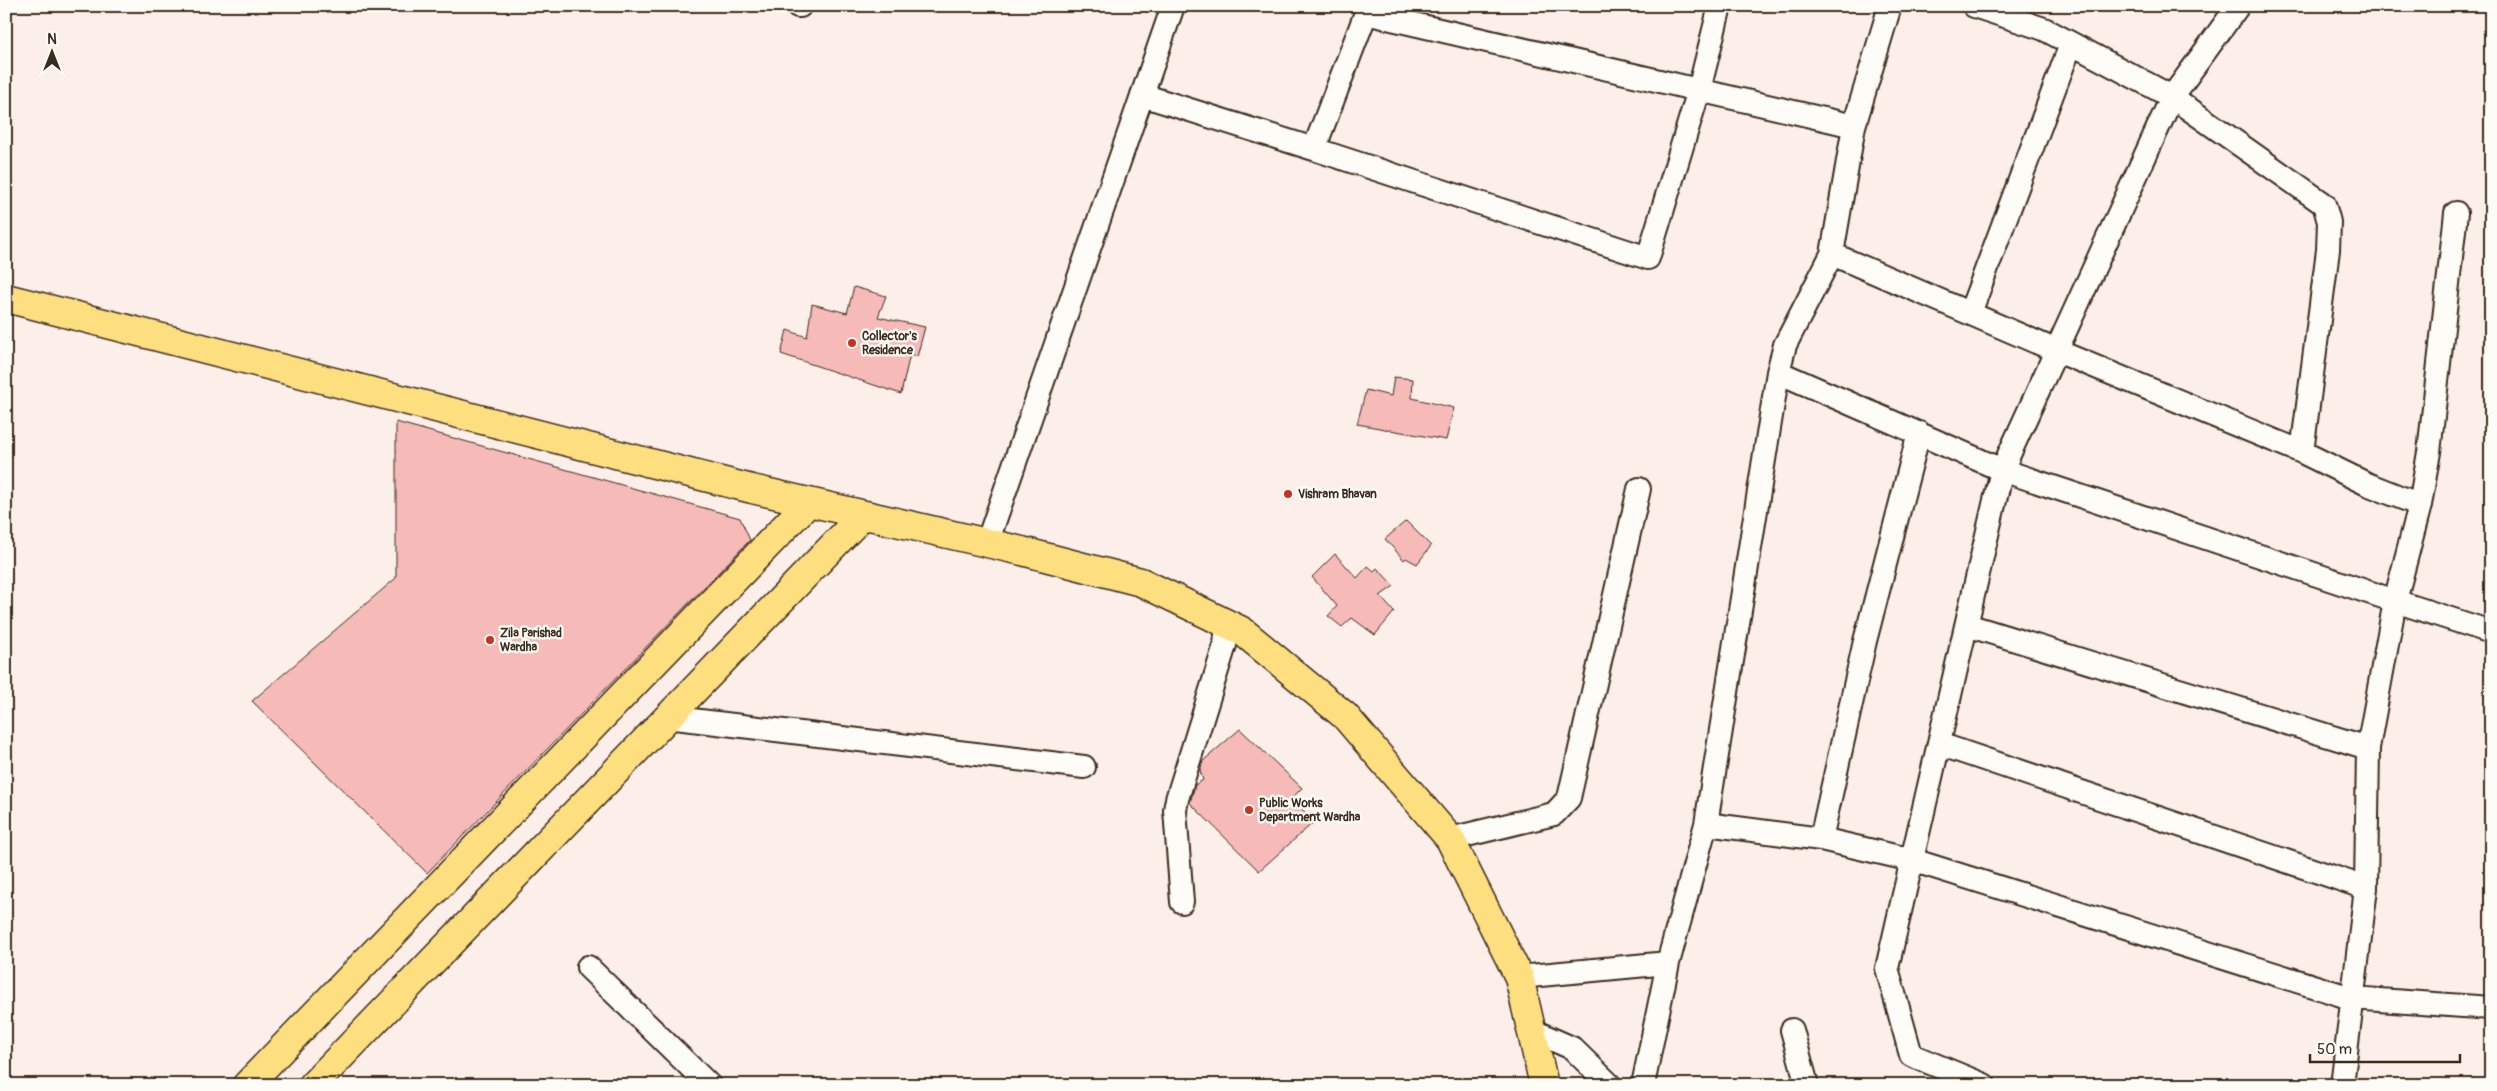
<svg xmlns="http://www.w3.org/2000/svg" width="2497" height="1091" font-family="Pangolin,sans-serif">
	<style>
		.building { fill: #f6bab8; stroke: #3b2a1e }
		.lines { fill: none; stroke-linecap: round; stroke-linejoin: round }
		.minor-casing { stroke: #3b2a1e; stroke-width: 26 }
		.major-casing { stroke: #3b2a1e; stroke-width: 31 }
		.minor { stroke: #fdfcf7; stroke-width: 22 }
		.major { stroke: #fedf80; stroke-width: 28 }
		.poi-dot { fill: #c8321e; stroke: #fdfcf7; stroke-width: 2 }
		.labels { text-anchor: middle; stroke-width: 4.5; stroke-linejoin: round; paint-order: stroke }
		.poi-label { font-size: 12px; font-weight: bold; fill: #3b2a1e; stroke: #fdfcf7; text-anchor: start }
	</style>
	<rect width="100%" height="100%" fill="#fcefea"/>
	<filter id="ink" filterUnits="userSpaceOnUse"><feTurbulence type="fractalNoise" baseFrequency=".02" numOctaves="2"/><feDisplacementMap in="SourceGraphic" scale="10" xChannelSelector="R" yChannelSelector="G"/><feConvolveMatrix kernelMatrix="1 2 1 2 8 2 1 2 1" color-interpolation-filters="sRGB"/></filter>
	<g filter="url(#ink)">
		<!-- building -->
		<path class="building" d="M854,287l32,9 -8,21 47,10 -8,30 -7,-3 -9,40 -120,-40 6,-24 20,7 5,-33 35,9z
			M1394,377l19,2 -1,19 42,10 -8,32 -89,-16 9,-34 25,6z
			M396,422l344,96 10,22 -323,333 -175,-172 144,-123z
			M1406,521l25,25 -14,18 -11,-6 -2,2 -19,-21z
			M1335,554l22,24 11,-12 6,5 3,-3 17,18 -14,10 14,16 -19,23 -23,-17 -10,9 -14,-11 9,-10 -25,-29z
			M1240,729l62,59 -10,10 22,24 -55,49 -69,-68 5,-18 8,-5 -3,-9 3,-10z"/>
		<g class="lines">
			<defs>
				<path id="minor" d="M798,6h2
					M1368,6l-2,7 488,113
					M1974,6l70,23 128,68 152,107 5,18 -1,28 -26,202
					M2238,6l-66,91 -170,373 393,131 -27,147 -2,140 -24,197
					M1366,13l-52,136 334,109 51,-168 21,-84
					M1142,95l172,54
					M2456,213l-27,239 -9,53 -25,96 96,31
					M1832,254l225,97 245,101 65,32 53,21
					M1970,313l101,-269
					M1778,372l224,98 -115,498 24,87 73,30
					M987,543l186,-537
					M1967,625l401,123
					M667,717l417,50
					M1939,744l427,144
					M1706,824l115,15 91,21 439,138 140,10
					M1450,839l104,-25 15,-16 70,-309
					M1821,839l44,-198 54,-208
					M1182,902l-7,-92 2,-11 48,-154 2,-22
					M588,967l121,118
					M1519,977l149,-14 38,-139 72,-452 7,-27 47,-91 22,-128 36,-120
					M1531,1030l41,18 38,37
					M1792,1030l15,55
					M1643,1085l25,-122"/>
				<path id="major" d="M6,298l746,191 270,62 119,31 101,49 103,85 105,123 69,138 25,108
					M247,1085l561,-582
					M313,1085l550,-570"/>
			</defs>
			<!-- minor casing -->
			<use href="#minor" class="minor-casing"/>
			<!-- major casing -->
			<use href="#major" class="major-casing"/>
			<!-- minor -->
			<use href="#minor" class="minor"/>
			<!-- major -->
			<use href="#major" class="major"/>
		</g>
	</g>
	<!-- markers -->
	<g class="poi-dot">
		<circle cx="852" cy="343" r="5"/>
		<circle cx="1288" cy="494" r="5"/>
		<circle cx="490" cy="640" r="5"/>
		<circle cx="1249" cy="810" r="5"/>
	</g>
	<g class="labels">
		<!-- poi labels -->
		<g class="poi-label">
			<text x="862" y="340">Collector's<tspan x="862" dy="14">Residence</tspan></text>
			<text x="1298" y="498">Vishram Bhavan</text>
			<text x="500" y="637">Zila Parishad<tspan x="500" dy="14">Wardha</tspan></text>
			<text x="1259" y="807">Public Works<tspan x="1259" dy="14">Department Wardha</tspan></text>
		</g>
	</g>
	<!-- margin -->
	<rect width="2497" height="1091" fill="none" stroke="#fdfcf7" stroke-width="25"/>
	<rect x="12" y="12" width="2472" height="1066" fill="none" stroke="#3b2a1e" stroke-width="2" filter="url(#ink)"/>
	<!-- north arrow -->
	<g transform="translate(52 52)" stroke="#fdfcf7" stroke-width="4" paint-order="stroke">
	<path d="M0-4L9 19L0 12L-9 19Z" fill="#3b2a1e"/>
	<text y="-8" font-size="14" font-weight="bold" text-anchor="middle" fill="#3b2a1e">N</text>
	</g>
	<!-- scale -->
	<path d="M2310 1054v8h150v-8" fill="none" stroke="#3b2a1e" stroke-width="2.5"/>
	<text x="2317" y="1054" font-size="15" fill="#3b2a1e" stroke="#fdfcf7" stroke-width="4" paint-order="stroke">50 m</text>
</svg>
